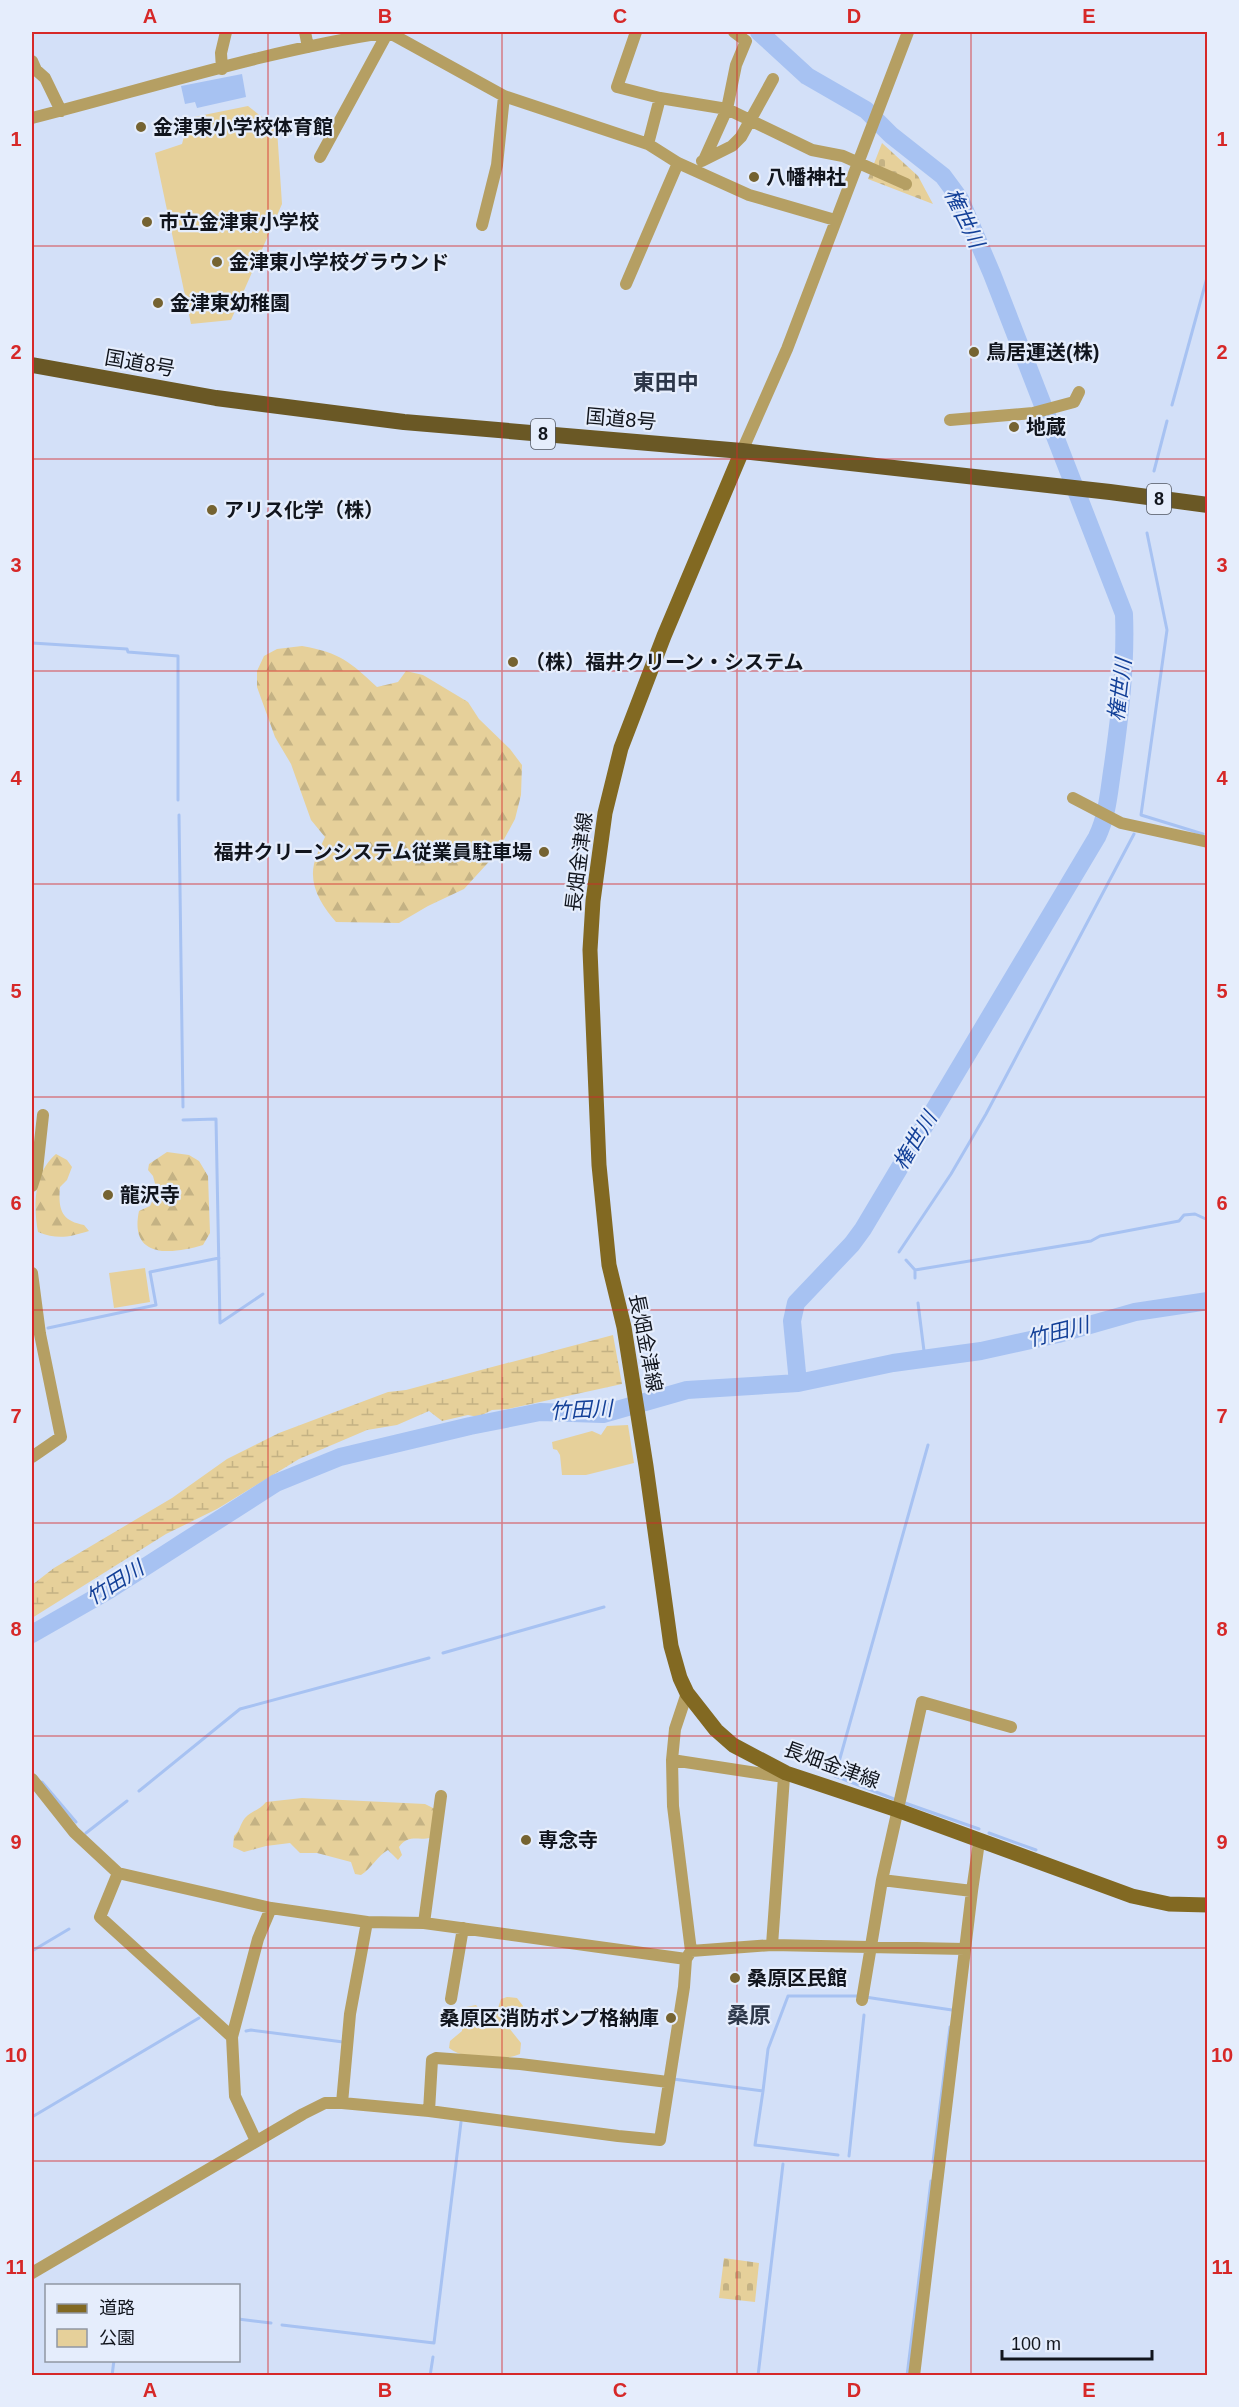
<svg xmlns="http://www.w3.org/2000/svg" width="1239" height="2407" font-family="Arial,'Noto Sans JP',sans-serif">
	<style>
		.green { fill: #e6d09a }
		.forest { fill: url(#forest-firs) }
		.wetland { fill: url(#wetland-marsh) }
		.cemetery { fill: url(#cemetery-stones) }
		.water { fill: #a7c2f2 }
		.lines { fill: none; stroke-linecap: round; stroke-linejoin: round }
		.stream { stroke: #a7c2f2; stroke-width: 3 }
		.river { stroke: #a7c2f2; stroke-width: 18 }
		.minor { stroke: #b59f63; stroke-width: 12 }
		.major { stroke: #826922; stroke-width: 15 }
		.highway { stroke: #6a5825; stroke-width: 16 }
		.grid { fill: none; stroke: #d62828; stroke-width: 1.5; stroke-opacity: 0.55 }
		.poi-dot { fill: #756331; stroke: #e5edfc; stroke-width: 2 }
		.labels { text-anchor: middle; stroke-width: 4.5; stroke-linejoin: round; paint-order: stroke }
		.shield { fill: #e5edfc; stroke: #515660; stroke-width: 1.5 }
		.shield-label { font-size: 18px; font-weight: bold; fill: #11151d }
		.poi-label { font-size: 20px; font-weight: bold; fill: #11151d; stroke: #e5edfc; text-anchor: start }
		.street-label { font-size: 20px; fill: #11151d; stroke: #e5edfc }
		.water-label { font-size: 21px; font-style: italic; fill: #134098; stroke: #e5edfc }
		.quarter-label { font-size: 22px; font-weight: bold; fill: #2d3749; stroke: #e5edfc }
		.neatline { fill: none; stroke: #d62828; stroke-width: 2 }
		.grid-label { font-size: 20px; text-anchor: middle; font-weight: bold; fill: #d62828 }
	</style>
	<defs>
		<pattern id="forest-firs" width="22" height="20" patternUnits="userSpaceOnUse" patternTransform="scale(1.5)"><rect width="22" height="20" fill="#e6d09a"/><path d="M5 1l3.5 6h-7zM16 11l3.5 6h-7z" fill="#c4b284"/></pattern>
		<pattern id="wetland-marsh" width="20" height="14" patternUnits="userSpaceOnUse" patternTransform="scale(1.5)"><rect width="20" height="14" fill="#e6d09a"/><path d="M1 5h8M5 5V1M11 12h8M15 12V8" fill="none" stroke="#c4b284"/></pattern>
		<pattern id="cemetery-stones" width="16" height="16" patternUnits="userSpaceOnUse" patternTransform="scale(1.5)"><rect width="16" height="16" fill="#e6d09a"/><path d="M2 7V4a2 2 0 0 1 4 0v3zM10 15v-3a2 2 0 0 1 4 0v3z" fill="#c4b284"/></pattern>
	</defs>
	<rect width="100%" height="100%" fill="#d3e0f8"/>
	<!-- green -->
	<path class="green" d="M248,106l29,23 5,75 -51,116 -40,4 -36,-171 27,-9 7,-26z
		M145,1268l5,34 -36,6 -5,-35z
		M628,1425l6,38 -48,12h-24l-2,-20 -3,-5 -4,-1 -1,-7 40,-11 9,4 6,-9z
		M507,1997l10,1 6,8 -3,13 -7,2 -4,7 12,15 -1,11c-18,8 -56,6 -71,-6l1,-7 12,-10v-14l4,-10 10,-2 11,13 8,-1 6,-18z"/>
	<!-- forest -->
	<path class="forest" d="M302,646c39,7 48,16 75,41l21,-5 8,-11 17,4 45,27 11,17 31,30 12,16 -1,30 -6,24 -19,35 -32,35 -36,17 -29,17 -63,-1c-14,-16 -27,-36 -22,-58 2,-9 7,-18 11,-27l-14,-17 -20,-56 -16,-27 -18,-50v-16l7,-15 13,-7z
		M167,1152l22,3 10,6 9,15 2,57 -7,12c-33,10 -74,13 -64,-34l11,-5 7,-15 -4,-15 -5,-6 1,-6z
		M56,1154l11,6 5,7 -5,13 -7,7c-2,22 1,34 24,38l5,6c-20,6 -31,9 -51,1 -5,-27 -4,-59 18,-78z
		M302,1798l123,6 10,5 -3,28c-13,5 -23,-4 -33,10l3,8 -4,5 -10,-10c-11,6 -16,18 -27,25l-6,-1 -4,-12 -34,-9h-17l-10,-10 -24,3 -22,6 -11,-5 1,-11c6,-5 6,-12 11,-18 6,-7 15,-8 21,-16z"/>
	<!-- wetland -->
	<path class="wetland" d="M613,1335l9,49 -114,25 -16,1 -14,7 -10,-2 -26,6 -13,-10 -32,14 -30,5 -68,29 -82,50 -51,25 -134,84v-33l22,-17 118,-70 55,-39 52,-26 109,-41 18,-2z"/>
	<!-- cemetery -->
	<path class="cemetery" d="M882,143l36,33 15,28 -65,-25z
		M724,2258l35,5 -4,39 -36,-4z"/>
	<!-- water -->
	<path class="water" d="M242,74l4,23 -49,11 -2,-6 -10,2 -4,-18z"/>
	<g class="lines">
		<!-- stream -->
		<path class="stream" d="M1172,405l36,-131
			M1154,471l13,-50
			M1147,533l20,97 -26,185 62,19
			M32,643l95,6 1,3 50,4v144
			M179,815l4,292
			M183,1120l33,-1 4,204 43,-29
			M899,1252l52,-78 35,-60 148,-280
			M906,1260l9,10 176,-29 9,-5 79,-15 5,-6 11,-1 13,6
			M915,1270v8
			M918,1303l7,56
			M48,1328l108,-23 -6,-33 69,-14
			M443,1653l161,-46
			M42,1782l34,40
			M139,1791l101,-82 189,-51
			M894,1799l-59,-23 93,-331
			M905,1803l74,26
			M86,1833l41,-32
			M989,1833l47,17
			M32,1951l37,-22
			M865,1997l87,13
			M246,2031l5,-1 92,12
			M673,2079l90,12 5,-42 20,-53h70
			M763,2091l-8,54 83,10
			M32,2117l167,-99
			M849,2156l15,-141
			M933,2162l17,-135
			M238,2319l33,4
			M282,2325l152,18 27,-221
			M112,2376l2,-16
			M430,2376l3,-19
			M758,2376l25,-212
			M907,2376l24,-195"/>
		<!-- river -->
		<path class="river" d="M759,32l48,44 59,34 25,25 52,41 17,23 32,75 132,340c2,51 -4,101 -11,151 -4,25 -5,49 -16,72l-234,392 -11,15 -56,59 -4,18 6,62
			M32,1634l77,-44 167,-107 64,-26 130,-31 70,-14 63,2 84,-24 111,-7 95,-20 88,-12 77,-17 77,-22 73,-11"/>
		<!-- minor -->
		<path class="minor" d="M305,32l3,15
			M636,32l-19,55 43,11 67,11 85,41 31,6 63,28
			M32,61l4,9 9,8 16,33
			M222,69l-1,-16 5,-21
			M32,118c118,-30 236,-68 357,-86
			M648,144l12,-46
			M320,157l68,-125 116,64 144,48 30,19 71,32 86,25
			M704,160l23,-51 9,-44 10,-24 -12,-9
			M702,161l30,-15 9,-9 32,-58
			M482,225l15,-60 7,-69
			M626,284l52,-121
			M950,420l83,-7 41,-11 5,-10
			M742,451l45,-102 121,-317
			M1073,798l48,25 87,19
			M32,1186l5,-16 6,-55
			M32,1273l8,61 21,103 -29,20
			M672,1760l112,17 2,-4
			M32,1779l42,53 44,41 153,35 96,14 57,1 262,36
			M118,1873l-18,44 132,120 3,59 21,45
			M882,1880l90,11
			M424,1923l17,-127
			M772,1945l12,-168
			M691,1951l81,-6 193,4
			M451,1999l12,-71
			M862,2000l20,-120 40,-178 89,25
			M232,2037l26,-98 13,-31
			M342,2103l8,-89 17,-92
			M429,2111l3,-51 4,-2 84,6 148,18
			M32,2273l271,-159 22,-11h17l87,8 189,25 42,4 24,-153 2,-28 5,-8 -18,-145 -1,-46 3,-31 12,-36
			M914,2376l58,-485 7,-49"/>
		<!-- major -->
		<path class="major" d="M742,451l-78,185 -43,112 -16,65 -12,88 -3,49 9,215 10,100 15,62 22,139 25,180 9,32 7,15 29,37 17,15 53,28 111,37 235,86 37,8 39,1"/>
		<!-- highway -->
		<path class="highway" d="M32,365l184,33 188,24 338,29 368,41 98,13"/>
	</g>
	<!-- grid -->
	<path class="grid" d="M268,32v2344M502,32v2344M737,32v2344M971,32v2344M32,246h1176M32,459h1176M32,671h1176M32,884h1176M32,1097h1176M32,1310h1176M32,1523h1176M32,1736h1176M32,1948h1176M32,2161h1176"/>
	<!-- markers -->
	<g class="poi-dot">
		<circle cx="141" cy="127" r="6"/>
		<circle cx="754" cy="177" r="6"/>
		<circle cx="147" cy="222" r="6"/>
		<circle cx="217" cy="262" r="6"/>
		<circle cx="158" cy="303" r="6"/>
		<circle cx="974" cy="352" r="6"/>
		<circle cx="1014" cy="427" r="6"/>
		<circle cx="212" cy="510" r="6"/>
		<circle cx="513" cy="662" r="6"/>
		<circle cx="544" cy="852" r="6"/>
		<circle cx="108" cy="1195" r="6"/>
		<circle cx="526" cy="1840" r="6"/>
		<circle cx="735" cy="1978" r="6"/>
		<circle cx="671" cy="2018" r="6"/>
	</g>
	<g class="labels">
		<!-- shield labels -->
		<g class="shield">
			<rect x="531" y="419" width="24" height="30" rx="4.5"/>
			<rect x="1147" y="484" width="24" height="30" rx="4.5"/>
		</g>
		<g class="shield-label">
			<text x="543" y="440">8</text>
			<text x="1159" y="505">8</text>
		</g>
		<!-- poi labels -->
		<g class="poi-label">
			<text x="153" y="134">金津東小学校体育館</text>
			<text x="766" y="184">八幡神社</text>
			<text x="159" y="229">市立金津東小学校</text>
			<text x="229" y="269">金津東小学校グラウンド</text>
			<text x="170" y="310">金津東幼稚園</text>
			<text x="986" y="359">鳥居運送(株)</text>
			<text x="1026" y="434">地蔵</text>
			<text x="224" y="517">アリス化学（株）</text>
			<text x="525" y="669">（株）福井クリーン・システム</text>
			<text x="532" y="859" text-anchor="end">福井クリーンシステム従業員駐車場</text>
			<text x="120" y="1202">龍沢寺</text>
			<text x="538" y="1847">専念寺</text>
			<text x="747" y="1985">桑原区民館</text>
			<text x="659" y="2025" text-anchor="end">桑原区消防ポンプ格納庫</text>
		</g>
		<!-- street labels -->
		<g class="street-label">
			<text transform="translate(140 363) rotate(10)" y="7">国道8号</text>
			<text transform="translate(621 419) rotate(5)" y="7">国道8号</text>
			<text transform="translate(579 862) rotate(-83)" y="7">長畑金津線</text>
			<text transform="translate(646 1343) rotate(79)" y="7">長畑金津線</text>
			<text transform="translate(832 1765) rotate(20)" y="7">長畑金津線</text>
		</g>
		<!-- water labels -->
		<g class="water-label">
			<text transform="translate(964 218) rotate(64)" y="7">権世川</text>
			<text transform="translate(1120 690) rotate(-83)" y="7">権世川</text>
			<text transform="translate(915 1141) rotate(-59)" y="7">権世川</text>
			<text transform="translate(1058 1332) rotate(-14)" y="7">竹田川</text>
			<text transform="translate(581 1410) rotate(-3)" y="7">竹田川</text>
			<text transform="translate(115 1583) rotate(-32)" y="7">竹田川</text>
		</g>
		<!-- quarter labels -->
		<g class="quarter-label">
			<text x="666" y="390">東田中</text>
			<text x="749" y="2023">桑原</text>
		</g>
	</g>
	<!-- border -->
	<rect width="1239" height="2407" fill="none" stroke="#e5edfc" stroke-width="66"/>
	<!-- legend -->
	<rect x="45" y="2284" width="195" height="78" fill="#e5edfc" stroke="#9097a3" stroke-width="1.5"/>
	<rect x="57" y="2304" width="30" height="9" fill="#826922" stroke="#9097a3" stroke-width="1.5"/>
	<text x="99" y="2314" font-size="18" fill="#11151d">道路</text>
	<rect x="57" y="2329" width="30" height="18" fill="#e6d09a" stroke="#9097a3" stroke-width="1.5"/>
	<text x="99" y="2344" font-size="18" fill="#11151d">公園</text>
	<!-- scale -->
	<path d="M1002 2350v9h150v-9" fill="none" stroke="#11151d" stroke-width="3"/>
	<text x="1011" y="2350" font-size="18" fill="#11151d" stroke="#e5edfc" stroke-width="4.5" paint-order="stroke">100 m</text>
	<rect x="33" y="33" width="1173" height="2341" class="neatline"/>
	<g class="grid-label">
		<text x="150" y="23">A</text>
		<text x="385" y="23">B</text>
		<text x="620" y="23">C</text>
		<text x="854" y="23">D</text>
		<text x="1089" y="23">E</text>
		<text x="16" y="146">1</text>
		<text x="1222" y="146">1</text>
		<text x="16" y="359">2</text>
		<text x="1222" y="359">2</text>
		<text x="16" y="572">3</text>
		<text x="1222" y="572">3</text>
		<text x="16" y="785">4</text>
		<text x="1222" y="785">4</text>
		<text x="16" y="998">5</text>
		<text x="1222" y="998">5</text>
		<text x="16" y="1210">6</text>
		<text x="1222" y="1210">6</text>
		<text x="16" y="1423">7</text>
		<text x="1222" y="1423">7</text>
		<text x="16" y="1636">8</text>
		<text x="1222" y="1636">8</text>
		<text x="16" y="1849">9</text>
		<text x="1222" y="1849">9</text>
		<text x="16" y="2062">10</text>
		<text x="1222" y="2062">10</text>
		<text x="16" y="2274">11</text>
		<text x="1222" y="2274">11</text>
		<text x="150" y="2397">A</text>
		<text x="385" y="2397">B</text>
		<text x="620" y="2397">C</text>
		<text x="854" y="2397">D</text>
		<text x="1089" y="2397">E</text>
	</g>
</svg>
